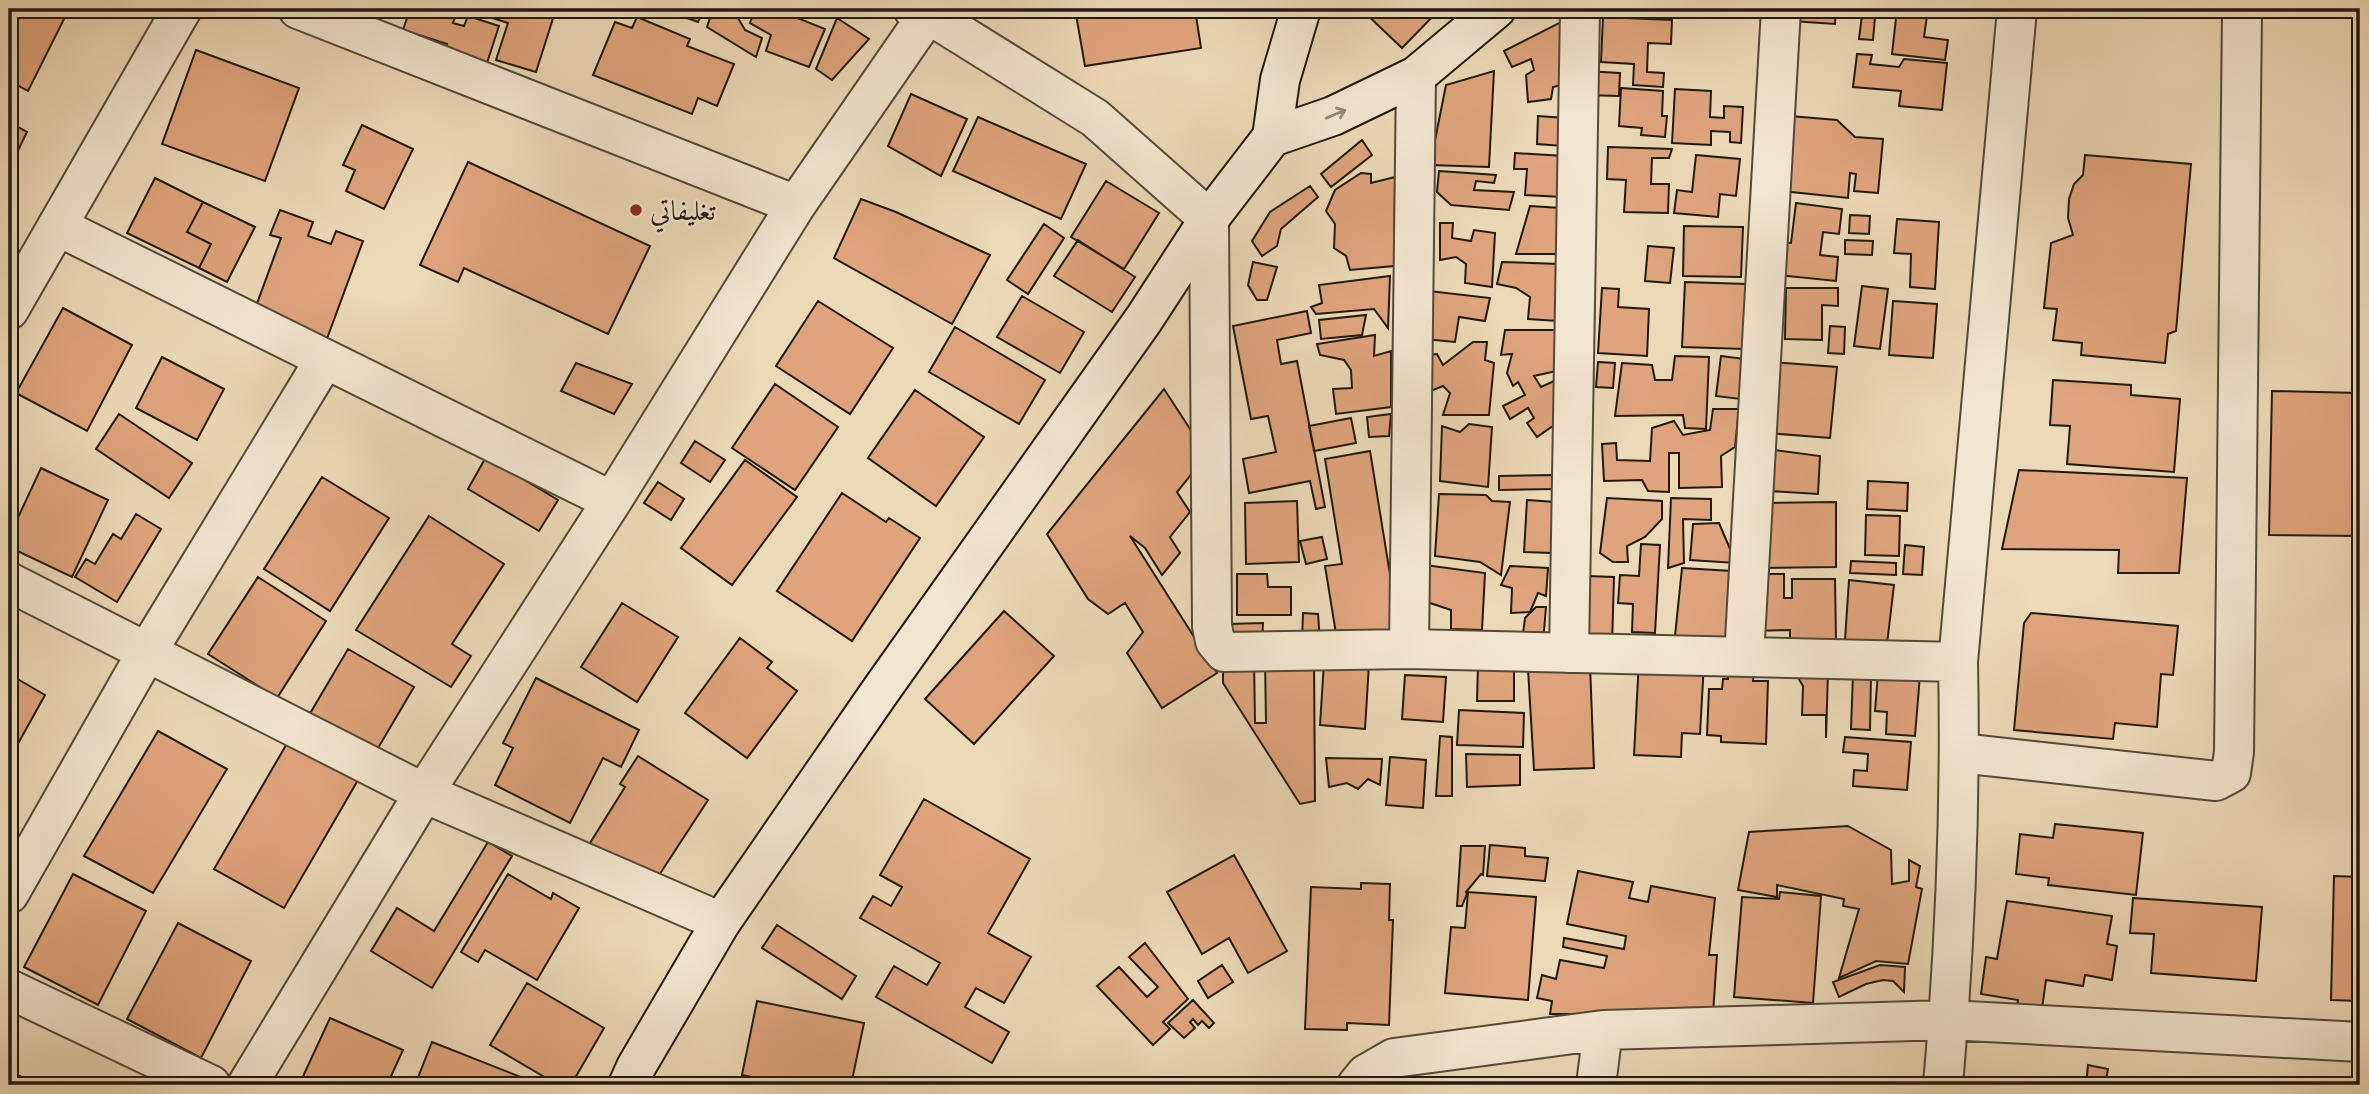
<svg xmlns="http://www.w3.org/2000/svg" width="2369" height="1094" font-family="'IM FELL English',Amiri,serif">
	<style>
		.building { fill: #dfa47d; stroke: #21190f; stroke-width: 2 }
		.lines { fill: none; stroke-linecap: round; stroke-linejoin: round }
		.street-casing { stroke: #544939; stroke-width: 42 }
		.secondary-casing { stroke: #21190f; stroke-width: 42 }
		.street { stroke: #f3e6d0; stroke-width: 38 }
		.secondary { stroke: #f3e6d0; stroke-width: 38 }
		.oneway { stroke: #948a79 }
		.poi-dot { fill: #8f2418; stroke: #f3e6d0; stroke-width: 2.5 }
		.labels { text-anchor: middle; stroke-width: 5; stroke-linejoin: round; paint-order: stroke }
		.poi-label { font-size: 28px; fill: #21190f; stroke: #f3e6d0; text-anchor: start }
	</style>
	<rect width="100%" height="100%" fill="#ecd9b7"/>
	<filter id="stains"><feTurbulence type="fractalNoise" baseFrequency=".00286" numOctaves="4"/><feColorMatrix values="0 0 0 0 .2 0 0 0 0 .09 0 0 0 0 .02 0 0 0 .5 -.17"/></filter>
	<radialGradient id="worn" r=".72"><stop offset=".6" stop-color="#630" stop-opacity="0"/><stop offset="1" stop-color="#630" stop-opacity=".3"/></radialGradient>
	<!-- building -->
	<path class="building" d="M9,9h60l-41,82 -19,-10z
		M410,9h48l-5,14 11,3 4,-10 31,10 -13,40 -41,-13 2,-9 -44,-14z
		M464,9h92l-20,63 -40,-12 12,-37z
		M662,9h42l-6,13z
		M713,9h30l-5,9 7,12 17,8 -6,19 -49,-30z
		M755,9h20l50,20 -16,38 -43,-16 5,-16 -21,-12z
		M1075,9h120l6,39 -116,18z
		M1361,9h79l-38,39z
		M1793,9h43l-1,15 -43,-3z
		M1897,9h31l-4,28 24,3 -3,20 -53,-6z
		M1862,15l13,2 -2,23 -14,-1z
		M637,17l53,22 -3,7 47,18 -17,42 -19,-8 -6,16 -99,-39 22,-53 17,6z
		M1603,17l69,3 -1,24 -23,-1 -1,29 17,1 -1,14 -30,-2 1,-21 -33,-2z
		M837,18l32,21 -37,41 -16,-11z
		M1567,19l2,64 -16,4 -2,12 -23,3 -2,-27 8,-5 -3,-11 -19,8 -8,-16z
		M196,50l103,38 -34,93 -103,-37z
		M1857,54l15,1 -2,9 29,3 5,-8 43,4 -5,47 -43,-4 2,-15 -48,-4z
		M1494,71l-5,96 -59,-2 16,-80z
		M1585,71l35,2 -1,23 -35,-1z
		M1621,88l42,3 -1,25h5l-2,21 -24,-2 1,-7 -23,-2z
		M1675,89l36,2 -1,26 14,1v-12l19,1 -2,36 -11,-1v-10l-19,-1v14l-39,-2z
		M911,94l56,25 -26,57 -53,-30z
		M1538,116l27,2 -2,28 -26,-2z
		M1790,116l47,4 18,17 28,2 -5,54 -24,-2 2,-17 -6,-1 -2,25 -66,-7z
		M978,117l108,47 -25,55 -108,-48z
		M9,122l18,10 -18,37z
		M362,125l51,24 -29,60 -38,-18 9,-21 -12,-5z
		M1362,140l10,15 -41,32 -10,-13z
		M1608,147l64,2 -3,9h-17l-1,26h18l-1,29 -44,-1 2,-32 -19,-1z
		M1515,153l49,3 -2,41 -37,-2 2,-26h-13z
		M1696,155l44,4 -4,37 -16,-2 -2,23 -44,-4 3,-23 15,2z
		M2085,155l106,9 -15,167 -8,3 -3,29 -84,-8 1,-12 -29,-3 4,-31 -13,-1 7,-65 22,-8 -5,-17 1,-19 5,-15 9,-9z
		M468,162l182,84 -42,88 -144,-66 -6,14 -38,-17z
		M1439,171l57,4 -2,8 -18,-2 -2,9 40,2 -5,18 -58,-5 -14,-13z
		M1361,173l10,1v9l24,-6 -1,89 -44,4 -4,-14 -12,-8 1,-24 -9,-13 9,-21z
		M155,178l48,24 -16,30 24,12 -12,24 -72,-35z
		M1106,181l53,32 -35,56 -53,-32z
		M1310,186l8,11 -37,32 -4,17 -15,10 -10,-15 18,-29z
		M861,199l35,13 94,43 -38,69 -118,-66z
		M203,202l52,25 -28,55 -28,-14 12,-24 -24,-12z
		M1796,203l46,6 -3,25 -16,-2 -3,23 18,2 -2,24 -68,-7 4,-33 19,2z
		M1530,206l31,2v46h-45z
		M280,210l33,12 -5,14 23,8 5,-13 27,10 -38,103 -73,-27 29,-79 -11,-3z
		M1850,215l20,1 -1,18 -20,-1z
		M1897,219l42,3 -4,67 -25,-2 1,-33 -17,-1z
		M1440,223h13l-1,15 19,3 3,-11 21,3 -3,54 -27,-4 1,-19 -10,-7 -16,3z
		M1044,224l20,14 -36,56 -21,-14z
		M1684,226l59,1 -2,50 -58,-1z
		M1078,240l57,37 -23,35 -58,-36z
		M1845,240l28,1 -1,14 -27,-1z
		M1648,246l26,2 -4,35 -25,-2z
		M1253,262l24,5 -10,33h-10l-9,-15z
		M1502,262l58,2 -2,57 -30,-2 2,-22 -14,-9 -19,-4z
		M1390,276l-2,52 -14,-19 -58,5 -5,-7 11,-4 -3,-18z
		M1685,282l62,2 -2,65 -63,-2z
		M1862,286l26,3 -8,60 -26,-3z
		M1602,288l17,1 -1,18 31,2 -2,47 -49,-3z
		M1786,288h52v18l-16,-1v35l-37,-1z
		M1429,291l61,7 -5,23 -26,-4 -4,25 -31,-3z
		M1022,296l62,36 -24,41 -63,-36z
		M818,301l75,47 -43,66 -74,-48z
		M1893,301l44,3 -4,54 -44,-3z
		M63,308l69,37 -45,86 -71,-38z
		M1307,311l4,22 -34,7 4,24 16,-3 28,146 -9,2 -6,-28 -61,12 -6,-34 33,-7 -8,-36 -17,3 -18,-93z
		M1366,315l-4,20 -41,4 -2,-19z
		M1830,326l15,1 -1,27 -16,-1z
		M955,327l90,53 -26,44 -90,-52z
		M1505,330h51l5,40 -27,6 7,11 13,-6 3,42 -20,14 -10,-14 7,-5 -6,-10 -18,11 -7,-13 22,-11 -7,-13 -5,4 -6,-13 5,-19 -11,1z
		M1375,335l-1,21 17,-5v56l-55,7 -3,-25 19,-1 -1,-18 -7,-10 -24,-5 -3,-11z
		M1473,342h14l-2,18 9,3 -5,52h-46l7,-22 -7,-7 -15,6v-37l9,-1 6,11z
		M1675,356l34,1 -3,72 -21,-1 -2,-13 -68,1 7,-53 30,2 3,15h17z
		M1721,356l24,3 -5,40 -24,-3z
		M162,357l62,32 -27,51 -61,-32z
		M1598,362l17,1 -2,25 -17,-1z
		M1773,362l64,5 -7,71 -63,-5z
		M576,363l56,21 -18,30 -53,-23z
		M2053,380l78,5v10l49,4 -6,73 -107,-8 3,-38 -20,-1z
		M775,384l63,43 -43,63 -63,-42z
		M1164,389l43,66 -30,37 13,20 -20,25 10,16 -18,22 -17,-27 -15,-12 87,137 -55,35 -35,-55 16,-21 -18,-29 -17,11 -20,-15 -41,-65z
		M915,390l69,47 -48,69 -68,-48z
		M2272,391l88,2v143l-91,-1z
		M1713,409h26l-4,38 -14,9 1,31 -43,1v-35h-10v39l-21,-1 -6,-11 -38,1 -2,-37 14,-1 1,17 33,1 2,-33 22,-7 9,14 27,-5z
		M119,414l73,49 -23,35 -73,-49z
		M1391,414l-2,22 -20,1 -2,-20z
		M1351,418l5,25 -42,8 -5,-25z
		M1469,424l23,3 -4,60 -48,-6 2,-55 18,6z
		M695,441l30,19 -15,22 -29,-19z
		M1775,450l45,6 -2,38 -48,-3z
		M1370,451l30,185 -62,10 -13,-80 17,-2 -17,-105z
		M486,457l72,43 -19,31 -71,-42z
		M745,460l52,37 -65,88 -51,-37z
		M41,468l67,32 -36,77 -63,-30v-10z
		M2019,470l168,8 -8,95h-61l1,-23 -117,-1z
		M1553,475v14l-54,1v-14z
		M322,477l67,41 -59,93 -66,-42z
		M1868,481l40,2 -1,28 -40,-2z
		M658,482l26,17 -13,21 -27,-17z
		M842,493l44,29 3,-4 31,20 -68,103 -75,-50z
		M1439,494l47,1 6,6 18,1 -9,73 -21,-13 -45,-6z
		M1607,498l55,3v18l-17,18 -18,9 1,16h-15l-13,-9z
		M1671,498l40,1v21l-28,-1 1,44 -16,5z
		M1527,500l28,2 -3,51 -28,-1z
		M1297,501l2,61 -53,2 -1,-61z
		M1836,502v65l-74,1 -1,-65z
		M136,514l25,15 -44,73 -42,-25 11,-18 9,5 18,-30 8,5z
		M1866,515l34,1 -1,40 -34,-1z
		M429,516l75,48 -52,80 19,12 -20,31 -95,-57z
		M1719,523l17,40 -46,-3 3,-36z
		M1322,537l5,22 -21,5 -6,-23z
		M1641,544l19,1 -5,88 -23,-1 1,-28 -15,-1 2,-28 19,1z
		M1905,545l19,2 -2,28 -19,-1z
		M1851,561l45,2v12l-46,-2z
		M1425,565l60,8 -3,57 -31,-1v-19l-24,-8z
		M1510,566l38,2 -2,28 -8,-3 -8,19 -19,1 1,-25 -11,-3z
		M1682,568l50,3 -1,70 -56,-5z
		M1237,574h30l1,13h23v28h-54z
		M1751,574h33v24h8v-19h43l1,60 -46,1v-10l-38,1z
		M1587,576l27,1 -2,68 -29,1z
		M258,577l68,44 -49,77 -69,-44z
		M1849,580l45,5 -7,59 -42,-4z
		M622,603l56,34 -41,65 -56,-35z
		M1536,607h10l-3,35h-21l3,-24z
		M1004,611l50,45 -80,88 -49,-45z
		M1303,613l15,1 2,27h-18z
		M2031,613l147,13 -5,49 -12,-1 -4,53 -42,-4 -2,16 -99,-9 10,-107z
		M1263,623l-1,20h-35l1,-19z
		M740,638l32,24 -5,6 30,23 -50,67 -62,-45z
		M348,649l66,38 -43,73 -66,-38z
		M1314,657l1,144 -15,3 -77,-121v-24l31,-1 1,65h11l-1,-65z
		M1639,659l65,3 -4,72 -18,-1 -1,24 -47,-2z
		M1324,662l45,2 -4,65 -45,-4z
		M1514,664v37h-37l1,-36z
		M1590,665l4,103 -60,2 -6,-101z
		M1728,670l26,1 -1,10h15l-2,63 -45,-2v-6l-14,-1 2,-46h13l1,-10h5z
		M1794,671h34l-2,67v-23h-24l1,-29z
		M1878,672l42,3 -5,61 -29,-2 1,-22 -12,-1z
		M9,674l36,21 -36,65z
		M1853,674h18l-1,56 -19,-1z
		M1405,675l41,2 -3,45 -41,-3z
		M536,678l103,52 -18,37 -18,-9 -33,65 -75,-38 18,-37 -10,-5z
		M1459,710l65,3 -1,34 -66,-2z
		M158,731l69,38 -74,124 -69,-37z
		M1440,736l12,1v59h-16z
		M1845,737l66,5 -4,48 -54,-4 1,-16 13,1 1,-17 -25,-2z
		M289,740l69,40 -74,128 -70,-39z
		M1466,754l54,1v30l-53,2z
		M638,756l70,44 -54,83 -64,-40 35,-56 -5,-3z
		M1390,757l36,3 -3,48 -37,-3z
		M1326,758l56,1 -2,26 -12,-6 -10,10 -11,-6 -18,4z
		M924,799l106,60 -42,74 43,24 -27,46 -28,-15 -11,19 44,25 -17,31 -116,-66 18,-31 33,19 13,-22 -80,-45 13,-22 18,10 11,-19 -22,-12z
		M2055,824l88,9 -7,62 -88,-10 1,-7 -33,-4 4,-40 33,4z
		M1848,826l43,24 1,34 17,-3v-21l11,6 -4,21 6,2 -14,75 -32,-3 -37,17 20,-69 -16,-3 1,-7 -67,-14v12l-39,-7 11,-58z
		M488,842l24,14 -80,132 -61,-37 26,-43 37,23z
		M1490,845l35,3v8l23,2 -3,23 -58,-5z
		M1461,846h24l-2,29 -2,-1 -15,18 1,2 -5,12h-5z
		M1234,855l53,96 -39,22 -19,-35 -27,16 -35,-62z
		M1578,871l55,11 -4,16 19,4 3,-16 64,12 -6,57h8l-4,59h-163l2,-13 -15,-3 5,-23 14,4 4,-19 44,8 3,-12 -44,-9 1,-9 60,11 2,-13 -59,-12z
		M73,874l73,37 -48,94 -74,-38z
		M508,874l43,25 2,-6 26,15 -42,72 -52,-30 -7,12 -17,-10z
		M2334,876l26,1v124l-29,-1z
		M1361,883l29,1 -1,36h4l-4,105 -42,-2v7l-42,-1 6,-142 50,2z
		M1468,892l68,5 -8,103 -83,-7 6,-66 14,1z
		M1780,892l41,4 -8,107 -79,-6 8,-100 37,2z
		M2133,898l129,9 -6,74 -105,-8 3,-39 -24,-1z
		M2007,901l105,15 -5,28 10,2 -5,34 -27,-5 -2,11 -37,-6 -4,29 -25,-3 1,-6 -37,-6 5,-37 11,2z
		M178,923l73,38 -50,97 -74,-39z
		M777,925l79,51 -14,23 -80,-51z
		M1145,943l43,56 -25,23 7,7 -17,16 -56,-59 22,-19 28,30 11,-10 -29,-30z
		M1222,965l11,17 -25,16 -10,-17z
		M1880,965l25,2 -1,25 -11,-11 -10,-1 -17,4 -27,13 -6,-15z
		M527,983l77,45 -33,57h-13l-68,-40z
		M1193,1000l21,23 -5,5 -7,-7 -4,4 -5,-6 -3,3 5,6 -11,10 -16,-15z
		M757,1001l107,22 -13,62h-60l-49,-10z
		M330,1018l73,32 -16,35h-88z
		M432,1042l109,43h-126z
		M2088,1065l20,4 -3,16h-19z
		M15,1074l25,11h-30z"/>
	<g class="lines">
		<defs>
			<path id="street" d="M298,9l498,196
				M913,9l15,5 167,104 114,101 3,407 3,15 9,11 185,-3 549,13
				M57,226l555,275
				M9,310l173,-301
				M9,582l415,211 297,129
				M1409,649l7,-573
				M1569,653l11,-644
				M1744,657l37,-648
				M1960,753l256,28 15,-8 3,-21 8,-740
				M9,894l138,-242 178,-293
				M9,989l202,96
				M247,1085l177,-292 188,-292 184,-296 132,-191
				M1357,1085l9,-11 28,-16 209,-28 345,-10 412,22
				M1596,1085l7,-55
				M1943,1085c12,-140 18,-282 15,-423l59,-653"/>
			<path id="secondary" d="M1272,137l61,-21 83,-40 80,-67
				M628,1085l8,-18 85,-145 158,-229 265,-374 65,-100 63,-82 8,-57 21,-71"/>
		</defs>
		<!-- street casing -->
		<use href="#street" class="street-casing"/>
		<!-- secondary casing -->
		<use href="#secondary" class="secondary-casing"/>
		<!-- street -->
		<use href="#street" class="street"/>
		<!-- secondary -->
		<use href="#secondary" class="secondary"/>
	</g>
	<!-- one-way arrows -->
	<defs><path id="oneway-shaft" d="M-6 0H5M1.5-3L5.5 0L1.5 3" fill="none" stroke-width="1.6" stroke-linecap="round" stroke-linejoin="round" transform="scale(1.75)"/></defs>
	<use class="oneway" href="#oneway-shaft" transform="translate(1336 114) rotate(-23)"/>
	<!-- markers -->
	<circle class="poi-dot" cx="636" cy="210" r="7"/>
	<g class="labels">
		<!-- poi labels -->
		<g class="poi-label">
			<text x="650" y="220">تغليفاتي</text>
		</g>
	</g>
	<!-- margin -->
	<rect width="2369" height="1094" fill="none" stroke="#ecd9b7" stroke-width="35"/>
	<rect x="10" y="10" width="2348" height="1073" fill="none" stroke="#21190f" stroke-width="3.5"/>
	<rect x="18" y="18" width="2334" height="1059" fill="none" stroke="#21190f" stroke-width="2"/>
	<rect width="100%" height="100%" filter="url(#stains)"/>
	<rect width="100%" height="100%" fill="url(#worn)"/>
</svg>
